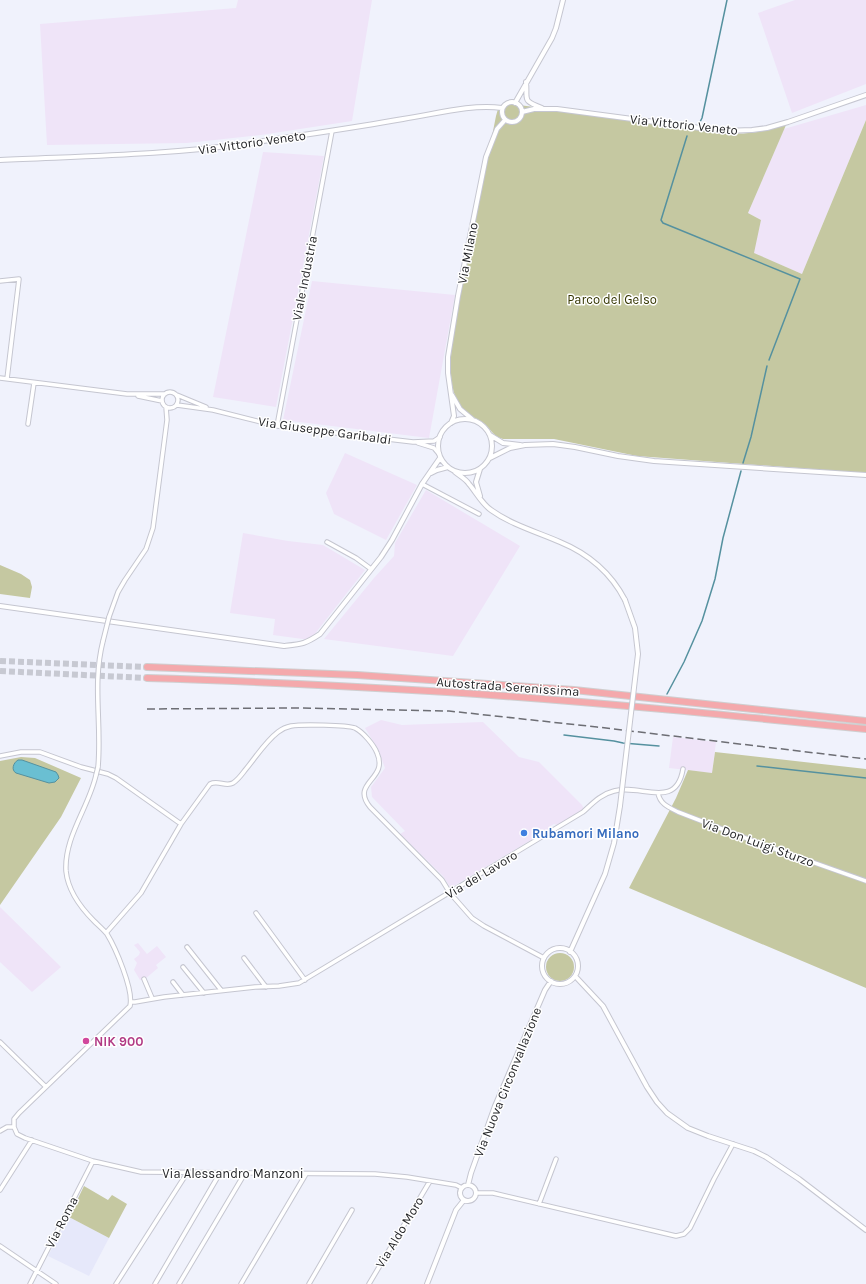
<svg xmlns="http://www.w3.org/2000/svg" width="866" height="1284" font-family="Karla,sans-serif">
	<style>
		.industrial { fill: #efe4f8 }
		.built { fill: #e6e8fa }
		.green { fill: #c5c8a1 }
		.water { fill: #6abfd2; stroke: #55919f }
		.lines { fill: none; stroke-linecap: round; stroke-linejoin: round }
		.stream { stroke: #55919f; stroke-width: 1.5 }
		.motorway-tunnel { stroke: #c7c9d2; stroke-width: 6; stroke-dasharray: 6 3; stroke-linecap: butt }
		.minor-casing { stroke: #c5c6d0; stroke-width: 5.5 }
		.tertiary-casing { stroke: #c5c6d0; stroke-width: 6 }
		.motorway-casing { stroke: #cfcfd0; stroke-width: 8 }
		.minor { stroke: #fff; stroke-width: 3.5 }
		.tertiary { stroke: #fff; stroke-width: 4 }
		.motorway { stroke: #f4a9ac; stroke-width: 6 }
		.rail { stroke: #6d6e74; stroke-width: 1.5; stroke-dasharray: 8 4; stroke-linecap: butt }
		.minor-bridge-casing { stroke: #c5c6d0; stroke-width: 5.5; stroke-linecap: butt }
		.tertiary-bridge-casing { stroke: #c5c6d0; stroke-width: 6; stroke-linecap: butt }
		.minor-bridge { stroke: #fff; stroke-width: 3.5 }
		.tertiary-bridge { stroke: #fff; stroke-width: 4 }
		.shop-dot { fill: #3f7fe0; stroke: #fff; stroke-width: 1.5 }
		.hotel-dot { fill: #d1479c; stroke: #fff; stroke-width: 1.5 }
		.labels { text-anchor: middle; stroke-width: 3; stroke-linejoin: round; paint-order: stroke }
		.street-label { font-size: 13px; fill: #252629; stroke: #fff }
		.park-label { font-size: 13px; fill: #353601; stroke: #fff }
		.shop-label { font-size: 13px; font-weight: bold; fill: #366cbe; stroke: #fff; text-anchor: start }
		.hotel-label { font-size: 13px; font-weight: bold; fill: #b23c85; stroke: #fff; text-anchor: start }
	</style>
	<rect width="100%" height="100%" fill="#f0f2fc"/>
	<!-- industrial -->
	<path class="industrial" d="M238,0h134l-20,121 -91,14 -74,8 -140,2 -7,-121 196,-16z
		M795,0h71v84l-74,29 -34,-100z
		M866,105v15l-64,154 -49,-21 8,-33 -13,-7 36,-84z
		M263,152l61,4 -48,251 -63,-10z
		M312,281l143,14 -26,143 -146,-18z
		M345,453l72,32 -31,55 -52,-26 -8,-21z
		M426,490l94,56 -67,110 -129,-17 50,-61 20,-22 1,-13z
		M243,533l45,8 35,4 42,25 -55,70 -37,-5 2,-16 -45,-6z
		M381,720l21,5 81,-3 36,35 20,5 43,43 2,4 -26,16 -4,-1 -5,3 -1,3 -96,57h-2l-7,-11 -43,-42 5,-3 -33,-34 -1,-10 14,-19 -7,-19 -13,-21z
		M673,737l43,5 -4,31 -43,-5z
		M0,907l61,60 -29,25 -32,-30z
		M138,943l9,11 10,-8 9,11 -10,8 2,3 -13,11 -5,1 -6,-10 3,-7 -3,-4 5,-4 1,-3 -6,-7z"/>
	<!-- built -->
	<path class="built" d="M69,1217l40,21 -20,38 -41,-20z"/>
	<!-- green -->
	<path class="green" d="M505,103l220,30c22,2 41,-2 61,-8l-38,88 13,7 -7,33 48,21 64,-154v353l-229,-17 -83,-17h-51c-11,-3 -12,-11 -21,-17 -5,-4 -11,-5 -16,-10 -20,-18 -15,-50 -14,-74l44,-222 2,-7z
		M0,565l21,9 9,6 2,7 -2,11 -30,-4z
		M715,752l151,17v219l-237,-100 47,-90 12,-28 24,3z
		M21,757l14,1 46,20 -20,39 -61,88v-144z
		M546 967a14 14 0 1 1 28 0a14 14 0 1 1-28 0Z
		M84,1186l24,14 4,-5 15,9 -18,34 -40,-21z"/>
	<!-- water -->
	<path class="water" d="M18,760h4l34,12 2,3 1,3 -4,4 -6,1 -33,-10c-5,-3 -3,-10 2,-13z"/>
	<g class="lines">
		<!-- stream -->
		<path class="stream" d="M700,122l2,-4 25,-118
			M687,136l-26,84 2,3 137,56 -31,81
			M743,463l8,-26 16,-71
			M667,694l17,-32 18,-41 13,-42 8,-41 18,-67
			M564,735l50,6 9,2 36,3
			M757,766l109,12"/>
		<!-- motorway-tunnel -->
		<path class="motorway-tunnel" d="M0,661l147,6
			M0,671l147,7"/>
		<defs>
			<path id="minor" d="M0,281l19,-2 -12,100
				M0,378l127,16h38
				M162 400a8 8 0 1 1 16 0a8 8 0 1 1-16 0Z
				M177,395l29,12
				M138,396l24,5
				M177,405l36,5 64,16 136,16 21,-1 6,-4
				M28,424l6,-41
				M277,426l55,-295
				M418,443l16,5 5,6
				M422,484l57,30
				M327,542l29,16 15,11
				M109,617l9,-25 7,-12 21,-31 7,-21 14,-108 -1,-13
				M0,756l21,-4h19l41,15 27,7 8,4 65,46
				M98,767c4,-43 -6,-83 5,-126
				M658,793c2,11 10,14 20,19l86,33 102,36
				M256,913l49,67
				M106,933l35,-40 40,-69 29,-40c8,-4 16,3 23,-1 6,-4 9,-9 13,-14 10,-12 19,-27 32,-37 4,-3 8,-5 13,-6 10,-2 56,-1 64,2 8,4 19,17 22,25 12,27 -27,29 -7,54l72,73 8,13 22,25 12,8 60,32
				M187,947l34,43
				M244,958l22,29
				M183,967l21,26
				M144,979l8,19
				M173,982l10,13
				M131,1002h4l29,-5 91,-10 24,-1 20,-3 284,-171c9,-8 18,-18 31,-21 26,-8 62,20 69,-22
				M0,1042l46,45
				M14,1127l3,7 8,4 68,23 48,11 234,2 32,3 49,8 6,3
				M0,1131l7,-4h7v-8l5,-6 111,-107c4,-16 -15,-59 -23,-72 -4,-5 -9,-9 -13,-13 -14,-14 -26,-30 -28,-50 -2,-34 23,-64 30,-96
				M0,1190l32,-50
				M476,1193h17l183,43 8,-2 6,-6 24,-49 19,-35
				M539,1204l17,-45
				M0,1246l56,38
				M30,1284l63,-123
				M116,1284l71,-111
				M155,1284l65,-111
				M179,1284l66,-111
				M241,1284l65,-110
				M309,1284l43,-74
				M369,1284l61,-103"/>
			<path id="tertiary" d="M526,82c2,18 -5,18 16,26
				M502 112a10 10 0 1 1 20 0a10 10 0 1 1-20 0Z
				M515,103l37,-65 4,-10 7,-28
				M522,112l12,-3h23l166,22 29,-1 15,-2 21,-6 78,-27
				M0,160c83,-4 168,-5 251,-17 51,-8 102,-15 152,-24 33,-5 67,-15 99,-11
				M452,395l8,14 12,10
				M438 446a27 27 0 1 1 54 0a27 27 0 1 1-54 0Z
				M451,423l3,-7 -6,-43v-16l10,-61 28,-139 11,-28 8,-9
				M490,435l13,8 17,2
				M490,458l20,-10 15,-3 28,-1 22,3 43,9 36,5 212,14
				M455,472c5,4 11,7 14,12 7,8 13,20 22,26 21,15 46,22 69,32 29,12 51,31 65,58
				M431,473l6,-3 11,-3
				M480,496l-4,-14 4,-13
				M0,606l284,40c18,-2 21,-2 36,-12l61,-77 11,-17 30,-56 18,-26
				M542 966a18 18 0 1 1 36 0a18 18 0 1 1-36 0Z
				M570,952l35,-78 9,-31 6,-37
				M575,976l28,30 44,81 10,15 10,11 21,15 20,8 46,15 12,6 33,22 67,51
				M460 1193a8 8 0 1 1 16 0a8 8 0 1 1-16 0Z
				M468,1185l3,-12 24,-67 50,-116 6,-9
				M427,1284l29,-74 8,-10"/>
			<path id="motorway" d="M147,667l210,8 217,15 292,31
				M147,678c100,3 200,8 300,14 140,9 280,23 419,37"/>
		</defs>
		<!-- minor casing -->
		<use href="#minor" class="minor-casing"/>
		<!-- tertiary casing -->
		<use href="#tertiary" class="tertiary-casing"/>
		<!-- motorway casing -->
		<use href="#motorway" class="motorway-casing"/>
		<!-- minor -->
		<use href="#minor" class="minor"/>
		<!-- tertiary -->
		<use href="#tertiary" class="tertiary"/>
		<!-- motorway -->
		<use href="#motorway" class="motorway"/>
		<!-- rail -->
		<path class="rail" d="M147,709l150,-1 152,3 148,16 269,32"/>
		<defs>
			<path id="minor-bridge" d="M103,641l6,-24
				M96,775l2,-8"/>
			<path id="tertiary-bridge" d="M620,806l18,-152 -3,-26 -10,-28"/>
		</defs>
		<!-- minor-bridge casing -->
		<use href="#minor-bridge" class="minor-bridge-casing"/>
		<!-- tertiary-bridge casing -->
		<use href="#tertiary-bridge" class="tertiary-bridge-casing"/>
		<!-- minor-bridge -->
		<use href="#minor-bridge" class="minor-bridge"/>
		<!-- tertiary-bridge -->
		<use href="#tertiary-bridge" class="tertiary-bridge"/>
	</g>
	<!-- markers -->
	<circle class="shop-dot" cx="524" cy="833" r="4"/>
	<circle class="hotel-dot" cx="86" cy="1041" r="4"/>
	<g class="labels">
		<!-- street labels -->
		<g class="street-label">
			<text transform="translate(684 124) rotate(6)" y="5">Via Vittorio Veneto</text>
			<text transform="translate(252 142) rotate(-8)" y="5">Via Vittorio Veneto</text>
			<text transform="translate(467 253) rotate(-79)" y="5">Via Milano</text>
			<text transform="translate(304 278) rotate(-79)" y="5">Viale Industria</text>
			<text transform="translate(325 430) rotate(8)" y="5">Via Giuseppe Garibaldi</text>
			<text transform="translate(508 686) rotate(4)" y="5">Autostrada Serenissima</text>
			<text transform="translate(758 842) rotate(20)" y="5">Via Don Luigi Sturzo</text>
			<text transform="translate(481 874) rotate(-31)" y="5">Via del Lavoro</text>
			<text transform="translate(507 1082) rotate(-68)" y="5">Via Nuova Circonvallazione</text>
			<text x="233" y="1178">Via Alessandro Manzoni</text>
			<text transform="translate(61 1222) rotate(-63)" y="5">Via Roma</text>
			<text transform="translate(399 1232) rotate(-59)" y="5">Via Aldo Moro</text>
		</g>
		<!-- park labels -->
		<g class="park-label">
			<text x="612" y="304">Parco del Gelso</text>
		</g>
		<!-- shop labels -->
		<g class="shop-label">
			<text x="532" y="838">Rubamori Milano</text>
		</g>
		<!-- hotel labels -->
		<g class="hotel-label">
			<text x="94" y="1046">NIK 900</text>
		</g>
	</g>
</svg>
